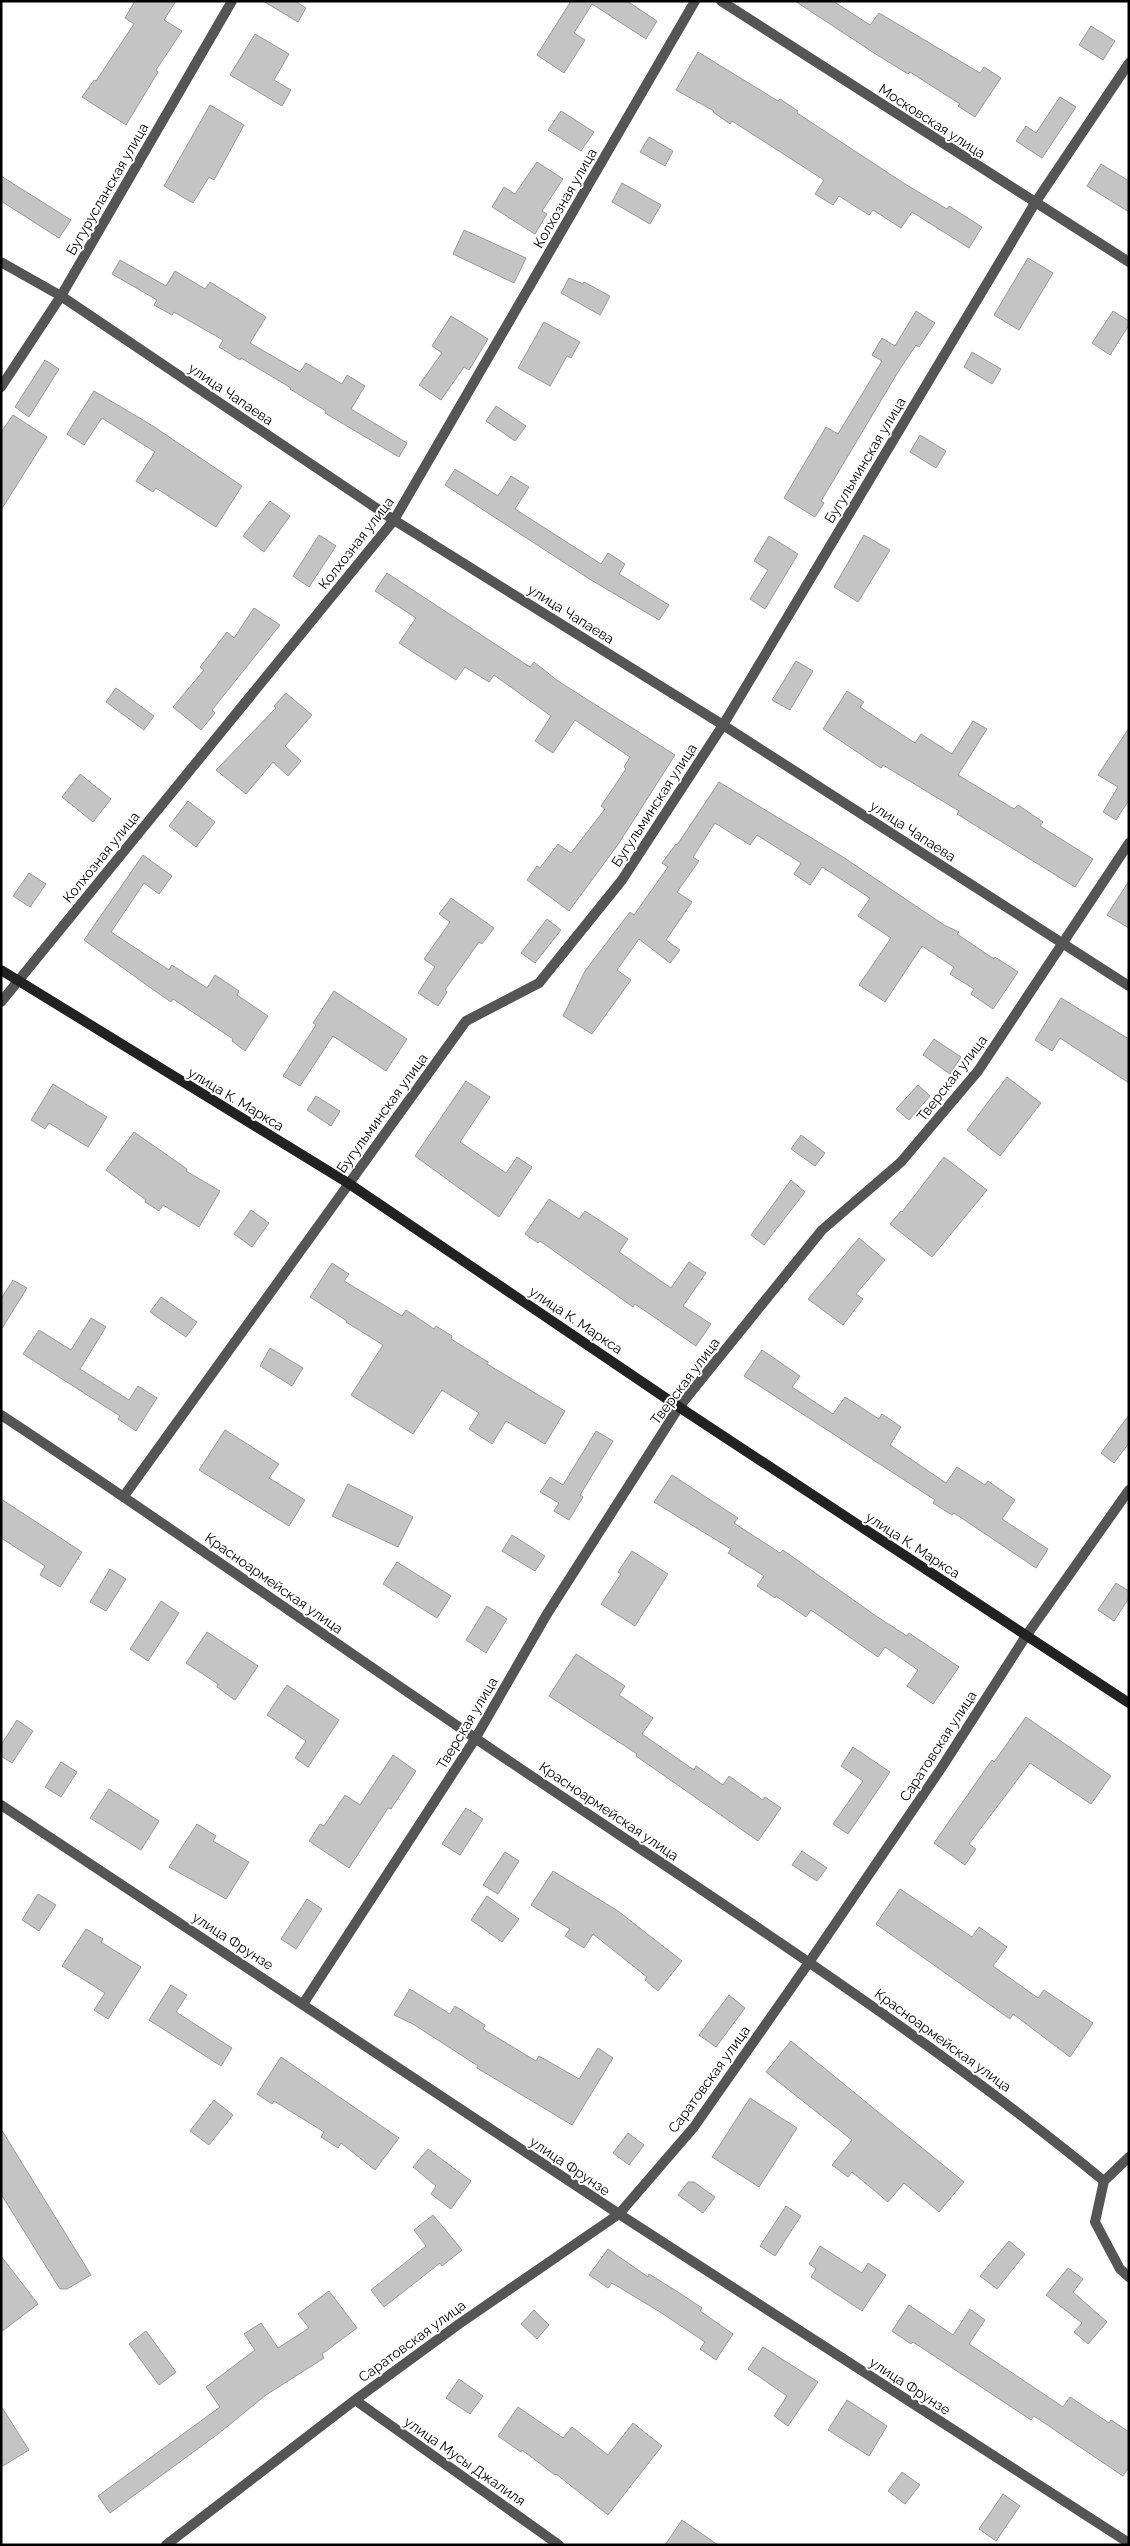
<svg xmlns="http://www.w3.org/2000/svg" width="1130" height="2546" font-family="Raleway,sans-serif">
	<style>
		.building { fill: #c4c4c4; stroke: #999 }
		.lines { fill: none; stroke-linecap: round; stroke-linejoin: round }
		.minor { stroke: #555; stroke-width: 10 }
		.tertiary { stroke: #555; stroke-width: 10 }
		.secondary { stroke: #222; stroke-width: 10 }
		.labels { text-anchor: middle; stroke-width: 4; stroke-linejoin: round; paint-order: stroke }
		.street-label { font-size: 14px; fill: #000; stroke: #fff }
	</style>
	<rect width="100%" height="100%" fill="#fff"/>
	<!-- building -->
	<path class="building" d="M135,1h41l-12,19 18,11 -26,39 2,2 -32,53 -44,-28 12,-17 2,1 38,-57 -9,-6z
		M263,1h32l11,7 -8,14z
		M571,1h56l30,20 -11,18 -54,-35 -18,29 11,7 -21,33 -27,-18z
		M795,1h38l37,24 9,-12 101,60 4,-6 17,11 -26,39 -17,-11 2,-2 -50,-32 -2,2 -34,-21z
		M1091,26l24,15 -12,19 -24,-15z
		M255,34l34,20 -15,26 17,10 -9,16 -52,-31z
		M698,52l80,49 2,-2 18,12 -1,2 108,71 42,25 2,-3 33,21 -13,21 -57,-36 -11,16 -28,-18 -4,5 -30,-19 -6,9 -18,-11 9,-14 -92,-59 -2,3 -17,-12 1,-1 -38,-21z
		M1060,97l16,10 -34,51 -26,-17 10,-15 10,7z
		M210,105l34,20 -30,55 -5,-3 -16,26 -29,-17z
		M561,111l33,21 -13,19 -33,-21z
		M649,137l24,14 -8,15 -25,-14z
		M537,162l26,17 -21,32 5,3 -12,20 -43,-27 12,-20 11,7z
		M1101,164l28,17v31l-42,-26z
		M1,176l70,44 -12,18 -58,-37z
		M622,183l39,22 -11,19 -38,-22z
		M464,230l62,28 -12,25 -61,-29z
		M1028,258l25,15 -34,57 -25,-15z
		M120,260l46,26 9,-15 30,18 5,-7 56,35 -16,26 50,29 6,-9 36,21 5,-9 18,11 -14,23 56,34 -8,14 -74,-44 1,-2 -36,-22 1,-1 -50,-30 -1,2 -21,-13 4,-7 -49,-28 -2,3 -18,-10 3,-5 -45,-26z
		M569,278l14,6 1,-2 26,14 -10,19 -39,-22z
		M916,311l19,12 -16,24 -3,-2 -18,27 -77,129 3,2 -9,14 -31,-19 42,-71 12,7 44,-73 -10,-6 10,-17 13,8z
		M1113,311l16,10v4l-19,30 -18,-12z
		M451,316l37,23 -19,31 -5,-3 -23,33 -22,-15 23,-32 -10,-7z
		M544,322l36,20 -9,16 -4,-2 -17,30 -32,-18z
		M972,352l29,17 -9,15 -28,-17z
		M45,360l14,9 -30,48 -14,-10z
		M94,391l59,35 89,60 -26,41 -60,-39 -3,4 -17,-11 19,-29 -53,-34 -18,27 -17,-11z
		M496,406l30,20 -11,15 -29,-20z
		M13,415l34,22 -46,73v-78z
		M920,435l26,16 -10,17 -26,-16z
		M455,469l43,27 13,-20 18,11 -14,22 86,55 7,-11 17,11 -6,10 50,31 -10,15 -68,-40 -146,-95z
		M270,501l20,15 -26,36 -21,-16z
		M319,535l17,11 -27,41 -16,-11z
		M864,535l26,15 -32,52 -24,-15z
		M769,536l29,18 -33,55 -15,-10 18,-29 -14,-9z
		M387,573l143,94 4,-5 24,19 117,74 -56,88 -50,68 -42,-31 10,-14 3,2 18,-24 13,9 34,-44 -4,-3 25,-37 -2,-2 6,-10 -55,-37 -22,33 -18,-12 16,-25 -57,-41 -5,7 -24,-15 -9,13 -57,-37 17,-25 -41,-27z
		M254,608l26,17 -68,85 3,3 -14,17 -28,-23 31,-37 -4,-3 27,-35 7,6z
		M796,661l17,10 -23,39 -18,-10z
		M116,688l38,28 -10,14 -38,-28z
		M847,691l17,11 -4,5 55,36 6,-9 31,20 21,-33 14,8 -29,46 56,34 4,-4 25,17 -3,4 53,33 -18,28 -118,-73 2,-3 -76,-46 -2,3 -58,-39z
		M286,693l26,22 -27,31 16,15 -13,15 -15,-14 -27,32 -30,-24 60,-62 -2,-2z
		M1129,728v72l-13,20 -13,-8 15,-25 -20,-12z
		M80,774l31,25 -18,23 -31,-25z
		M719,782l124,75 101,68 15,7 -2,2 37,25 1,-2 23,15 -25,37 -22,-15 3,-5 -24,-15 4,-7 -32,-21 -37,56 -26,-17 32,-47 -33,-22 12,-18 -48,-31 -12,18 -16,-11 7,-11 -44,-28 -7,10 -35,-22 -22,34 6,4 -22,31 15,10 -26,38 14,10 -10,13 -31,-24 -22,31 14,10 -39,54 -29,-18 22,-45 45,-59 4,3 34,-48 -6,-4 14,-19 1,1z
		M188,801l27,21 -19,25 -27,-21z
		M143,855l29,21 -13,18 -15,-11 -33,49 58,38 3,-5 35,23 8,-13 24,16 -2,4 31,21 -23,35 -13,-10 1,-2 -60,-40 -2,3 -16,-11 -71,-51z
		M29,873l17,11 -16,23 -17,-11z
		M1129,881v47l-22,-13z
		M451,898l43,30 -12,16 -3,-2 -34,48 2,2 -9,14 -20,-13 17,-26 -11,-8 26,-37 -11,-8z
		M547,919l14,11 -26,33 -14,-10z
		M334,991l73,48 -21,32 -53,-35 -33,50 -17,-10 33,-51 -3,-2z
		M1061,998l68,41v44l-69,-45 -8,13 -17,-11z
		M934,1039l27,18 -11,17 -27,-19z
		M1007,1077l34,26 -41,53 -33,-26z
		M466,1081l24,16 -30,45 46,31 11,-16 15,10 -33,50 -84,-61z
		M53,1084l54,33 -19,30 -39,-24 -4,6 -14,-9z
		M918,1085l12,11 -21,24 -13,-11z
		M316,1096l24,15 -9,15 -24,-16z
		M134,1132l53,37 -1,2 34,20 -21,36 -36,-22 -4,6 -14,-9 1,-2 -40,-30z
		M801,1135l24,18 -10,13 -24,-17z
		M944,1157l43,33 -55,67 -42,-33 11,-13 1,1z
		M791,1180l14,12 -41,53 -13,-10z
		M549,1199l30,20 6,-8 43,28 -9,13 52,36 18,-26 17,11 -23,33 28,18 -15,22 -61,-42 -2,3 -93,-66 -2,2 -13,-9z
		M251,1210l18,13 -17,24 -18,-13z
		M859,1238l26,22 -29,34 7,5 -20,26 -35,-26z
		M332,1263l17,11 -5,7 58,35 4,-6 28,19 2,-3 16,10 -1,3 37,23 -1,2 78,47 -20,33 -39,-23 -14,23 -23,-15 10,-16 -37,-23 -29,44 -62,-39 32,-50 -37,-23 1,-1 -37,-24z
		M13,1280l14,8 -26,42v-31z
		M161,1297l36,25 -11,15 -36,-25z
		M91,1318l15,9 -26,42 49,31 9,-14 19,12 -21,33 -18,-12 2,-3 -97,-62 16,-24 32,20z
		M270,1348l33,20 -11,18 -32,-20z
		M762,1350l38,26 -8,11 41,27 12,-17 34,22 3,-5 19,13 -11,18 56,38 11,-16 28,18 3,-4 27,19 -13,19 46,30 -12,19 -82,-55 -2,2 -19,-12 2,-3 -191,-124z
		M1129,1415v28l-15,20 -13,-10z
		M225,1430l54,34 -10,14 36,22 -16,26 -90,-56z
		M596,1431l17,10 -33,54 3,2 -14,23 -15,-9 5,-8 -19,-11 10,-15 13,8z
		M672,1475l66,43 -4,5 46,30 3,-3 93,66 31,20 2,-3 50,34 -26,37 -26,-18 11,-16 -33,-23 -7,10 -67,-47 -5,7 -30,-21 -1,2 -18,-12 7,-10 -36,-23 3,-4 -77,-47z
		M348,1484l65,33 -15,30 -66,-31z
		M1,1499l81,53 -22,35 -20,-12 5,-9 -44,-28z
		M512,1535l33,21 -10,15 -33,-20z
		M632,1551l36,23 -33,52 -34,-22 20,-30 -3,-2z
		M397,1562l54,34 -14,22 -54,-34z
		M110,1569l16,10 -20,32 -16,-9z
		M1116,1583l13,8v7l-15,23 -16,-11z
		M161,1601l18,12 -31,48 -18,-12z
		M487,1606l20,13 -21,34 -20,-13z
		M207,1632l51,34 -23,34 -18,-13 1,-3 -32,-21z
		M576,1654l49,32 -6,9 34,23 -11,16 52,36 2,-4 27,19 6,-9 34,24 2,-3 16,11 -23,33 -122,-85 1,-2 -88,-58z
		M287,1685l52,35 -31,47 -13,-9 11,-17 -39,-26z
		M1026,1717l85,59 -20,28 -61,-41 -61,81 7,5 -11,16 -31,-22 58,-83 2,2z
		M17,1720l16,11 -21,32 -11,-7v-11z
		M853,1747l37,25 -42,62 -15,-10 30,-43 -22,-15z
		M393,1755l23,16 -25,38 -3,-1 -39,60 -40,-27 11,-17 4,2 21,-31 15,10z
		M61,1762l16,10 -16,25 -16,-10z
		M109,1789l50,32 -18,29 -51,-32z
		M466,1808l17,11 -23,36 -18,-11z
		M197,1824l19,12 -3,5 36,21 -23,37 -57,-32z
		M802,1851l25,17 -10,13 -25,-16z
		M505,1852l14,9 -21,33 -15,-9z
		M553,1871l65,40 64,50 -24,30 -13,-11 2,-3 -54,-43 -9,14 -19,-12 5,-7 -39,-24z
		M900,1889l72,48 7,-10 28,20 -14,19 45,32 6,-8 49,33 -23,34 -57,-43 -3,5 -134,-95z
		M38,1894l18,11 -17,26 -17,-11z
		M487,1896l32,23 -17,23 -31,-22z
		M307,1899l15,10 -26,40 -15,-10z
		M86,1929l17,10 -2,3 40,25 -33,52 -14,-9 11,-17 -43,-27z
		M171,1985l16,10 -11,17 56,36 -11,18 -72,-46z
		M410,1989l40,25 5,-8 30,19 -2,4 53,32 3,-5 40,23 19,-31 15,10 -41,67 -95,-57 1,-2 -65,-42 -19,-9z
		M729,1995l16,13 -29,39 -17,-12z
		M791,2041l173,141 -25,30 -35,-29 -16,19 -36,-30 -4,5 -16,-12 20,-25 -86,-68z
		M281,2057l118,81 -24,32 -34,-27 -3,5 -17,-11 3,-5 -50,-31 -2,3 -15,-10z
		M750,2098l47,30 -38,59 -47,-30z
		M214,2100l19,15 -24,30 -19,-14z
		M1,2129l90,146 -24,14h-7l-59,-95z
		M628,2133l16,12 -15,20 -16,-12z
		M428,2149l43,32 -20,28 -20,-15 5,-8 -23,-19z
		M688,2182h6l21,15 -12,16 -25,-18z
		M786,2206l15,10 -26,40 -15,-10z
		M433,2215l29,35 -20,16 -2,-3 -56,44 -13,-17 55,-44 -12,-16z
		M1009,2241l16,13 -28,35 -17,-13z
		M820,2246l42,27 6,-10 18,12 -24,36 -51,-34 5,-8 -7,-5z
		M608,2249l40,28 1,-3 29,18 24,16 -2,3 33,23 -17,26 -16,-11 5,-7 -45,-30 -48,-29 -4,5 -19,-13z
		M1,2256l37,48 -37,28z
		M1068,2268l15,11 -10,13 34,30 -19,22 -14,-12 8,-9 -36,-28z
		M329,2291l28,37 -35,26 2,4 -58,37 -48,39 -108,79 -12,-17 122,-89 -14,-20 49,-37 -11,-16 17,-11 17,25 31,-20 -11,-14z
		M909,2305l44,30 17,-26 15,11 -16,24 94,63 7,-10 39,26 2,-3 18,12v35l-6,9 -89,-60 -3,4 -118,-78 -2,2 -19,-13z
		M534,2310l15,15 -12,14 -16,-15z
		M146,2331l30,41 -17,13 -30,-41z
		M763,2347l55,35 -30,44 -14,-10 13,-20 -39,-27z
		M459,2379l24,17 -13,18 -24,-16z
		M847,2400l40,26 -18,30 -41,-26z
		M1,2406l28,44 -28,17z
		M518,2407l45,31 9,-11 36,28 25,-32 29,23 -54,69 -52,-41 -1,1 -33,-25 -1,2 -23,-16z
		M902,2472l18,13 -15,19 -17,-13z
		M1003,2494l17,12 -24,35 -17,-12z
		M682,2520l36,25h-53z"/>
	<g class="lines">
		<!-- minor -->
		<path class="minor" d="M1,262l60,34 333,224 329,205 406,261
			M1,387l60,-91 171,-295
			M1,1002l393,-482 301,-519
			M1,1415c160,105 316,216 474,323 212,144 430,280 629,443l-9,41 25,47 9,8
			M124,1496l342,-475 73,-38 83,-103 101,-155 312,-522 94,-140
			M303,2004l172,-265 72,-125 132,-207 143,-177 79,-68 77,-91 151,-228
			M1104,2181l25,-24
			M355,2400l204,145
			M166,2545l189,-145 104,-76 160,-110 75,-87 116,-166 132,-194 84,-131 103,-146"/>
		<!-- tertiary -->
		<path class="tertiary" d="M721,1l408,261
			M1,1805l618,409 510,329"/>
		<!-- secondary -->
		<path class="secondary" d="M1,970l347,213 331,224 450,296"/>
	</g>
	<g class="labels">
		<!-- street labels -->
		<g class="street-label">
			<text transform="translate(932 121) rotate(33)" y="5">Московская улица</text>
			<text transform="translate(107 189) rotate(-60)" y="5">Бугурусланская улица</text>
			<text transform="translate(565 198) rotate(-60)" y="5">Колхозная улица</text>
			<text transform="translate(231 394) rotate(34)" y="5">улица Чапаева</text>
			<text transform="translate(865 460) rotate(-59)" y="5">Бугульминская улица</text>
			<text transform="translate(356 543) rotate(-52)" y="5">Колхозная улица</text>
			<text transform="translate(571 614) rotate(32)" y="5">улица Чапаева</text>
			<text transform="translate(654 805) rotate(-57)" y="5">Бугульминская улица</text>
			<text transform="translate(913 831) rotate(33)" y="5">улица Чапаева</text>
			<text transform="translate(101 857) rotate(-51)" y="5">Колхозная улица</text>
			<text transform="translate(952 1078) rotate(-52)" y="5">Тверская улица</text>
			<text transform="translate(236 1099) rotate(31)" y="5">улица К. Маркса</text>
			<text transform="translate(382 1113) rotate(-54)" y="5">Бугульминская улица</text>
			<text transform="translate(576 1320) rotate(34)" y="5">улица К. Маркса</text>
			<text transform="translate(685 1381) rotate(-53)" y="5">Тверская улица</text>
			<text transform="translate(913 1545) rotate(33)" y="5">улица К. Маркса</text>
			<text transform="translate(274 1583) rotate(35)" y="5">Красноармейская улица</text>
			<text transform="translate(467 1723) rotate(-59)" y="5">Тверская улица</text>
			<text transform="translate(938 1746) rotate(-57)" y="5">Саратовская улица</text>
			<text transform="translate(609 1811) rotate(34)" y="5">Красноармейская улица</text>
			<text transform="translate(233 1941) rotate(33)" y="5">улица Фрунзе</text>
			<text transform="translate(943 2040) rotate(36)" y="5">Красноармейская улица</text>
			<text transform="translate(709 2079) rotate(-54)" y="5">Саратовская улица</text>
			<text transform="translate(570 2166) rotate(34)" y="5">улица Фрунзе</text>
			<text transform="translate(412 2341) rotate(-36)" y="5">Саратовская улица</text>
			<text transform="translate(910 2386) rotate(33)" y="5">улица Фрунзе</text>
			<text transform="translate(465 2461) rotate(35)" y="5">улица Мусы Джалиля</text>
		</g>
	</g>
	<!-- border -->
	<rect width="1130" height="2546" fill="none" stroke="#000000" stroke-width="5"/>
</svg>
